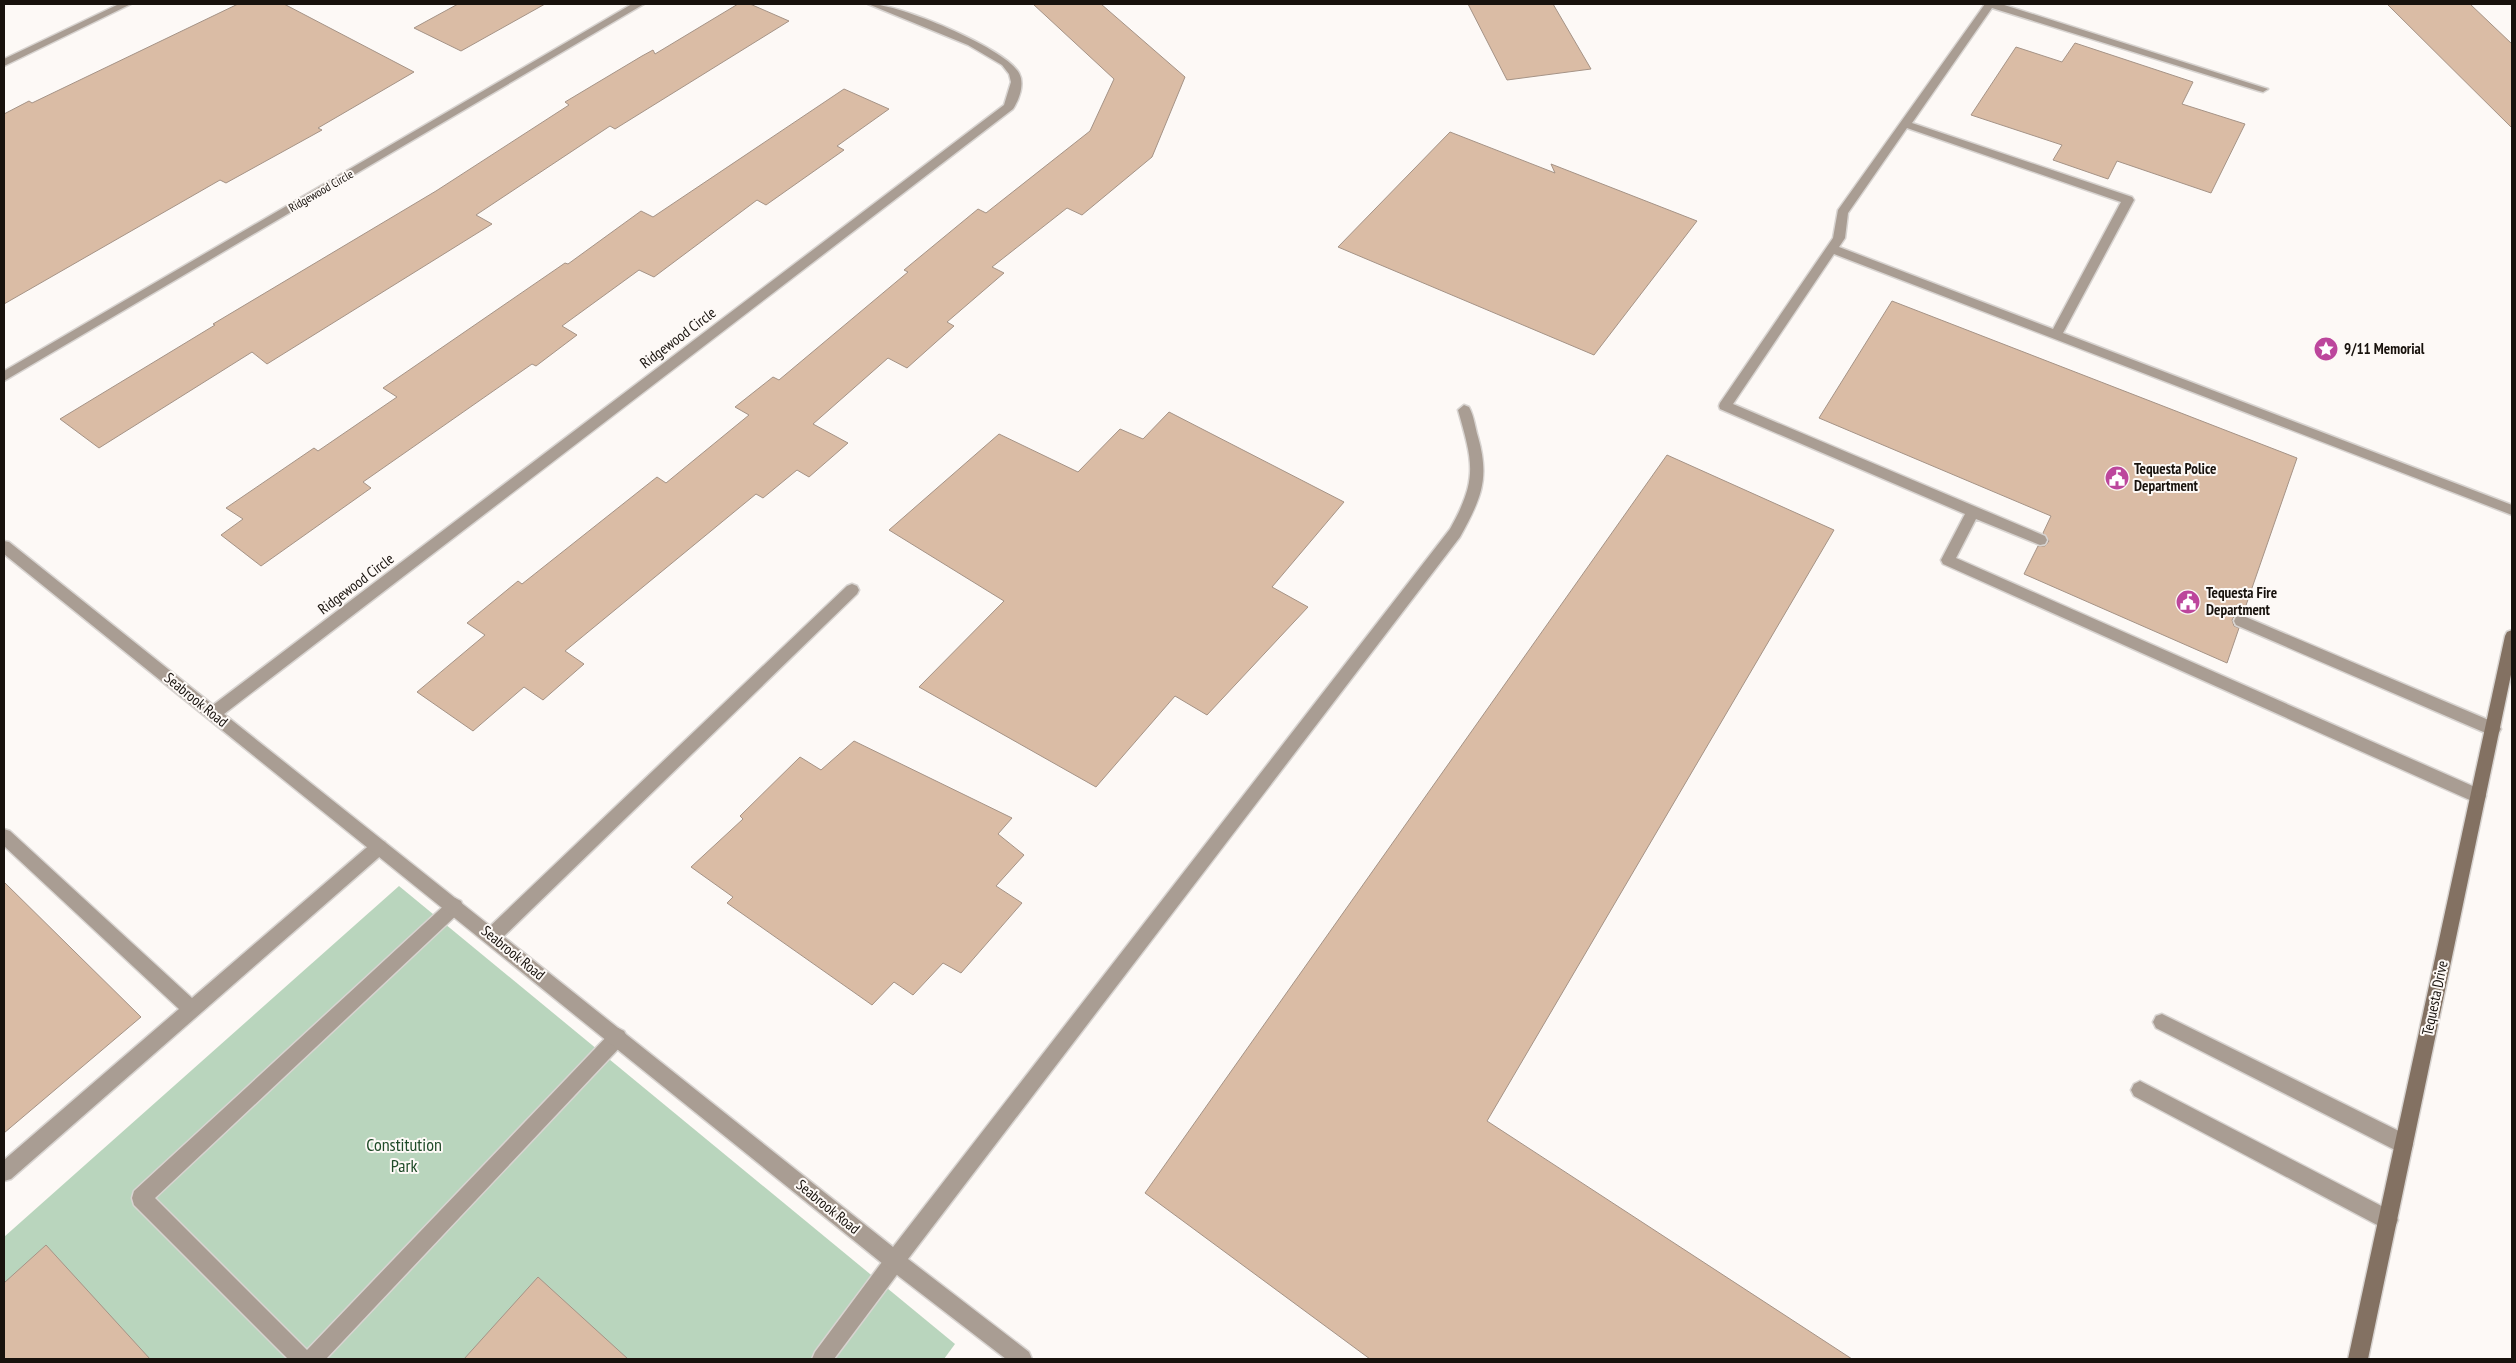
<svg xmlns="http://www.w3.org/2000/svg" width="2516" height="1363" font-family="'PT Sans Narrow',sans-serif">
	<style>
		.green { fill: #b9d5bd }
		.building { fill: #dabca5; stroke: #a59386 }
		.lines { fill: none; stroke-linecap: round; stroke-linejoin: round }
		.lane-casing { stroke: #d8d4d1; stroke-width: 3 }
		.street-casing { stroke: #d8d4d1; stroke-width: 3 }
		.secondary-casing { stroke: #d8d4d1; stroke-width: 3 }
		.lane { fill: #a99d93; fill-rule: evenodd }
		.street { fill: #a99d93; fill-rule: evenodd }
		.secondary { fill: #837162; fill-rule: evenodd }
		.labels { text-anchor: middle; stroke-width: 4; stroke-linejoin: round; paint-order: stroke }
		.far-street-label { font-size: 12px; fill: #18120d; stroke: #fdf9f6 }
		.street-label { font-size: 15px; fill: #18120d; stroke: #fdf9f6 }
		.poi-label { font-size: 15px; font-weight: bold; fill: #18120d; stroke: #fdf9f6; text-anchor: start }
		.near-park-label { font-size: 18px; fill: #1f4b28; stroke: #fdf9f6 }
	</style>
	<rect width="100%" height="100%" fill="#fdf9f6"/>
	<!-- green -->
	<path class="green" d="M399,886l556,458 -11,15h-940v-122z"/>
	<!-- building -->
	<path class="building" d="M238,4h46l130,68 -96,56 4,2 -96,53 -6,-3 -216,124v-190l25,-13 3,2z
		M458,4h87l-84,47 -47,-23z
		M738,4h12l39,17 -174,108 -5,-3 -134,89 16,9 -225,140 -15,-12 -153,96 -39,-29 155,-94 -2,-1 223,-133 133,-86 -4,-3 77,-46 11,-6 2,4z
		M1033,4h68l84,73 -33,80 -70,58 -15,-7 -75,59 12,6 -57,49 7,4 -47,42 -19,-10 -75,66 35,19 -39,34 -12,-7 -34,28 -7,-4 -191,157 19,13 -41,36 -19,-13 -51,44 -56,-39 68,-57 -18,-12 51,-42 4,3 135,-107 9,6 83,-68 -14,-8 38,-30 6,3 129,-108 -4,-2 74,-61 8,4 104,-82 24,-52z
		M1468,4h85l38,65 -84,11z
		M2387,4h83l42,40v84z
		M2075,43l118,39 -11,22 63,20 -34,69 -94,-32 -9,18 -55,-19 9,-15 -91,-30 45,-68 46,15z
		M844,89l45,20 -52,37 7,4 -78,55 -9,-5 -103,77 -15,-7 -77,56 15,9 -41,31 -4,-2 -169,118 8,6 -110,78 -40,-31 22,-16 -17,-11 88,-60 4,3 79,-54 -14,-9 182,-125 3,1 73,-53 12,6z
		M1450,132l105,41 -4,-9 146,57 -103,134 -256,-108z
		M1892,301l405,157 -54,156 -8,1 -3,5 2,6 5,2 -12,35 -203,-89 14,-28h7l4,-5 -6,-8 8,-17 -232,-98z
		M1169,412l175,90 -72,85 36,20 -101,108 -32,-19 -79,91 -177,-100 85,-86 -115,-71 110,-96 79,38 42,-43 23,10z
		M1667,455l167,75 -347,591 365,238h-482l-225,-166z
		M854,741l158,77 -14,16 26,21 -28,31 26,17 -61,70 -18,-10 -30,32 -19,-13 -22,23 -145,-102 6,-6 -42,-30 52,-48 -3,-3 60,-59 21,13z
		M4,882l137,135 -137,116z
		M46,1245l104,114h-146v-76z
		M538,1277l90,82h-164z"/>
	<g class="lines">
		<defs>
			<path id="lane" d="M1985,4h16l267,85 -5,3 -4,-1 -267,-83 -80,115 220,74 2,3 -71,133 449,172v10l-678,-261 -101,150 312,132 2,4 -2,4 -5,1 -64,-26 -20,39 528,233 2,5 -2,5 -6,2 -6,-2 -529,-237 -2,-4 24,-46 -245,-105 -1,-3 1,-3 113,-165 5,-28zM1907,128l214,74 -68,127 -214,-82 6,-9 3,-25z
				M852,584l5,2 2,4 -2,4 -359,348 -6,2 -6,-2 -2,-6 2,-6 361,-344z
				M2241,615l257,109 3,5 -3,5 -5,2 -5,-2 -252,-109 -2,-4 2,-4z
				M4,829l6,2 182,167 181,-156 6,-2 6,2 2,5 -2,5 -374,327 -7,2v-21l175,-151 -175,-163z
				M455,898l6,3 2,5 -2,5 -306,287 152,152 305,-319 6,-3 6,3 3,6 -3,6 -298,316h-38l-154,-154 -2,-7 2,-7 315,-290z
				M2162,1014l249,123 2,7 -2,7 -7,2 -7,-2 -241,-123 -3,-6 3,-6z
				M2140,1081l255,132 3,7 -3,7 -7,3 -7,-3 -247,-131 -3,-6 3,-6z
				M895,1251l7,3 3,7 -3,7 -68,91h-22l3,-7 73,-98z"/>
			<path id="street" d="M119,4h12l-127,62v-7z
				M632,4h12l-640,377v-10z
				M868,4c27,-2 138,44 151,69 6,11 0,27 -6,36l-789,605 669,533 557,-718c28,-50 23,-66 8,-119l6,-5 5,2c5,9 6,20 9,30 12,42 3,62 -18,100l-552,722 121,93 3,7h-26l-118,-91 -884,-714v-13l5,1 204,163 791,-600 7,-23 -2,-8 -7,-9 -34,-20z"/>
			<path id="secondary" d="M2512,630v40l-144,689h-20l157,-723 2,-4z"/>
		</defs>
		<!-- lane casing -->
		<use href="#lane" class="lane-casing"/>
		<!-- street casing -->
		<use href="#street" class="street-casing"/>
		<!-- secondary casing -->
		<use href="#secondary" class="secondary-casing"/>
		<!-- lane -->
		<use href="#lane" class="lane"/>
		<!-- street -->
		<use href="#street" class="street"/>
		<!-- secondary -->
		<use href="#secondary" class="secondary"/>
	</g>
	<!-- icons -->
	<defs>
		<symbol id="sight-disc" viewBox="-11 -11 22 22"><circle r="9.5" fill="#bc469c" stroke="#fdf9f6"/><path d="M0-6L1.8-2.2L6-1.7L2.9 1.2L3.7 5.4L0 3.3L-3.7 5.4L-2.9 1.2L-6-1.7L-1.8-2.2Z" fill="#fff"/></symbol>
		<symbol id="civic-disc" viewBox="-11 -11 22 22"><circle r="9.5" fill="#bc469c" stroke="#fdf9f6"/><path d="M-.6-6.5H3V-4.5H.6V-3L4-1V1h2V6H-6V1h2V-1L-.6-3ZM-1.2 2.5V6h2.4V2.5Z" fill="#fff"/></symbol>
	</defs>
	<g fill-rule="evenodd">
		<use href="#sight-disc" x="2312" y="335" width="28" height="28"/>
		<use href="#civic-disc" x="2103" y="464" width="28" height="28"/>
		<use href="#civic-disc" x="2174" y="588" width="28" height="28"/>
	</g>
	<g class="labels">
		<!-- far-street labels -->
		<g class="far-street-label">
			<text transform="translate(321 191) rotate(-30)" y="4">Ridgewood Circle</text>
		</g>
		<!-- street labels -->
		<g class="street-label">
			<text transform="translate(678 338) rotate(-37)" y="5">Ridgewood Circle</text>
			<text transform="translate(356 584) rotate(-37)" y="5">Ridgewood Circle</text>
			<text transform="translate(196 700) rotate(39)" y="5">Seabrook Road</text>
			<text transform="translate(513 953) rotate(39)" y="5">Seabrook Road</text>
			<text transform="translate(2435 998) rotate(-78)" y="5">Tequesta Drive</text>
			<text transform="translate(828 1207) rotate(39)" y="5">Seabrook Road</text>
		</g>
		<!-- poi labels -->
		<g class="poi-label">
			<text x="2344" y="354">9/11 Memorial</text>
			<text x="2134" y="474">Tequesta Police<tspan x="2134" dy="17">Department</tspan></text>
			<text x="2206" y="598">Tequesta Fire<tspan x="2206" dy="17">Department</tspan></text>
		</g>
		<!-- near-park labels -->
		<g class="near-park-label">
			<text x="404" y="1151">Constitution<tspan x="404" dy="21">Park</tspan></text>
		</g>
	</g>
	<!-- border -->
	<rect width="2516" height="1363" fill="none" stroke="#18120d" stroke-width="10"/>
</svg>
